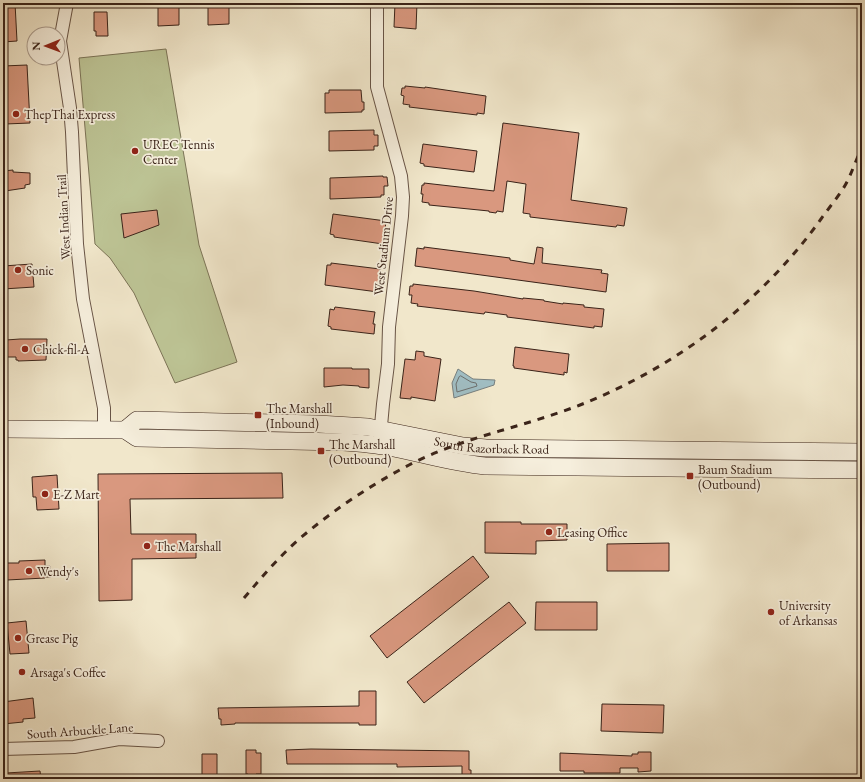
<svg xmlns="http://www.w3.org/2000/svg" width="865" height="782" font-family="'EB Garamond',serif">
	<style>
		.green { fill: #bdc495; stroke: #7c7457 }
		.water { fill: #a0bdc2; stroke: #777f7e }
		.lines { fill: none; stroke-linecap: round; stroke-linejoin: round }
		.shore { stroke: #6d706e; stroke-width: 1 }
		.building { fill: #d9987f; stroke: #3a2319 }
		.minor-casing { stroke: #685446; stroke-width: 14 }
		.secondary-casing { stroke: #3a2319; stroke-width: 18 }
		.minor { stroke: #f6efdd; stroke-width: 12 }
		.secondary { stroke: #f6efdd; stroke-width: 17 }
		.rail { stroke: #3a2319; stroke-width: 3; stroke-dasharray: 7 7; stroke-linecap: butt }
		.poi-dot { fill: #8f2418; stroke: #f6efdd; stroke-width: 1.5 }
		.labels { text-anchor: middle; stroke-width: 3.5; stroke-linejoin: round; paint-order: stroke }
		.poi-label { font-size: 13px; fill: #3a2319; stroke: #f6efdd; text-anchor: start }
		.street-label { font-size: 13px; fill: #3a2319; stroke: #f6efdd }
	</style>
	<rect width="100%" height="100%" fill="#f1e7cb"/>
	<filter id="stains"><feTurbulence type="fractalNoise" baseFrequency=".005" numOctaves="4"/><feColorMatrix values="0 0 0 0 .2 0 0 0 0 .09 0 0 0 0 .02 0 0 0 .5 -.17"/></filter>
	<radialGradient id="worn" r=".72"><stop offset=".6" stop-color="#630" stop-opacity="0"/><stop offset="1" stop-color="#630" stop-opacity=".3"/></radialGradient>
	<!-- green -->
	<path class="green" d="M166,49l33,196 38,117 -62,21 -41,-90 -24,-35 -15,-14 -16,-186z"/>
	<!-- water -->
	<path class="water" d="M458,369l15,10 22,1 -1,5 -40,13 -2,-15z"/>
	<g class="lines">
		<!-- shore -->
		<path class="shore" d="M461,376l10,6 5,1 1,3 -20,6 -1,-8 3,-7z"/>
	</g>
	<!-- building -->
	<path class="building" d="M3,3h12l2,38 -14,1z
		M158,3h21v22l-21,1z
		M208,3h21v21l-21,1z
		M395,3h22l-1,26 -22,-2z
		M94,12h13l1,24h-12v-5h-2z
		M27,65l3,58 -25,1 -2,-58z
		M405,86l20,2v-1l61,9 -2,18 -7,-1v2l-68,-8 1,-2 -7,-1 1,-8 -3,-1 1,-7h3z
		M329,90h32l1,12h2v8h-2v2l-37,1v-20h4z
		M503,123l76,10 -8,67 56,8 -3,18 -7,-1 -1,2 -86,-10v-3l-7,-1 3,-29 -19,-3 -4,31 -6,-1 -1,2 -7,-1v-1l-60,-6v-2l-7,-1 1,-8h-2l1,-9h2v-2l70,8z
		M374,130v5h4v11h-4v4l-45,1v-20z
		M423,144l54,7 -3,21 -50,-6v-2l-4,-1z
		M13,170v2l17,1v11l-5,1v3l-20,3 -1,-3h-1v-17z
		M383,176v1h4l1,9h-4v9h-3v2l-51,2v-21z
		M157,210l2,15 -35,13 -3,-24z
		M333,214l53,7 -1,9 3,1 -1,9 -3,-1 -1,5 -49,-7v-2l-4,-1z
		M424,247l86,11v2l24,4 3,-17 6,1 -1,15 60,7 -1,3 7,1 -2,18 -191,-26 2,-18 7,1z
		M331,263l49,6v5l3,1 -1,8h-3l-1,9 -53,-7 2,-20h4z
		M32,264l2,23 -31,2v-23z
		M413,284l61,7 49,8v-1l21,2v1l19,3v-1l21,2v2l20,2 -2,18 -8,-1v2l-87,-11v-2l-22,-3 -1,2 -67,-8 1,-2 -7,-1 1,-8h-3l1,-9h3z
		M335,307l40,5 -2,12h2l-1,10 -43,-5v-2l-3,-1 2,-17 4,1z
		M20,339h27l-1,21 -28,1v-1h-2v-3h-10v-17z
		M515,347l54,7 -2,19 -3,-1v3l-50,-7v-2h-1z
		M416,351l8,1v4l17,3 -6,42 -24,-4v2l-11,-1 5,-39 10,1z
		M324,368h28v1h17v19l-10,-1v-1l-16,-1 -19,2z
		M282,473l1,25 -153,1 1,35h65v24l-64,1v41l-33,1 -1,-127z
		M57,475l2,34 -22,1 -1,-13h-3l-1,-20z
		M485,522h36v2h46v16l-31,1v13l-51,-1z
		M669,543v28h-62v-27z
		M473,556l16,21 -102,81 -17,-22z
		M45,560v6h5l1,11h-6v1l-38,2 -1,-17h13v-2z
		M509,602l17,21 -102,80 -17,-21z
		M536,602h61v28h-62z
		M26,621l3,32 -19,1 -3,-31z
		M359,691h17v34h-17v-2h-124v1l-14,1v-6h-2l-1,-11 141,-2z
		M33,698l2,20 -12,1v3l-20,2v-22z
		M602,704l62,1 -1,28 -62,-2z
		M311,749l158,2v19h2v9h-9v-13l-65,1v-3h-110l-1,-14z
		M246,750h10v3h5v21h-5v5h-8v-5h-2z
		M638,752h13v19l-13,1v-4h-18v5h-36v-2h-24v-18l72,3v-2h6z
		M202,754h15v25h-9v-4h-6z
		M40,771l1,8h-35v-6z"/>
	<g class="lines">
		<defs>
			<path id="minor" d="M67,3l-7,38 10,67 2,24 5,112 6,55 21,109v22
				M377,3v84l24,89 2,21 -1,19 -13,111 -1,37 -5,40 -3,33
				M3,749l71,-2 45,-8 39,2"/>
			<g id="secondary">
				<path d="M3,429l122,1 12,8 205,4c15,1 31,2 46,5 33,6 64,16 97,19l377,4"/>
				<path id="s1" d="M125,430l12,-10 181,4 50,3 95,19 23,2 376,4"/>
			</g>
		</defs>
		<!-- minor casing -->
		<use href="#minor" class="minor-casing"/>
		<!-- secondary casing -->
		<use href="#secondary" class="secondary-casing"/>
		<!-- minor -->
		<use href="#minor" class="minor"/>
		<!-- secondary -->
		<use href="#secondary" class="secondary"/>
		<!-- rail -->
		<path class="rail" d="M244,598c17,-20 34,-40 54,-58 34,-29 71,-54 111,-75 54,-28 115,-38 171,-60 96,-38 181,-102 241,-186 9,-13 20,-25 27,-39 5,-11 9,-22 14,-33"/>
	</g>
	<!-- markers -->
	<g class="poi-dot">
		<circle cx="16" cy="114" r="4"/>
		<circle cx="135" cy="151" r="4"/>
		<circle cx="18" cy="270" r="4"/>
		<circle cx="25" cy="349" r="4"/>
		<rect x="254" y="411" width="8" height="8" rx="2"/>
		<rect x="317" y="447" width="8" height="8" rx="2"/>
		<rect x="686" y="472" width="8" height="8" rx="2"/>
		<circle cx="45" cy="494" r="4"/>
		<circle cx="549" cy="532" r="4"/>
		<circle cx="147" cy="546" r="4"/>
		<circle cx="29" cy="571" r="4"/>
		<circle cx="771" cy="612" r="4"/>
		<circle cx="18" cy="638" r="4"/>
		<circle cx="22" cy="672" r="4"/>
	</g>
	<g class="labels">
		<!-- poi labels -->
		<g class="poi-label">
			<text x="24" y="119">ThepThai Express</text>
			<text x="143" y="149">UREC Tennis<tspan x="143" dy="15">Center</tspan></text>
			<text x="26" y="275">Sonic</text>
			<text x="33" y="354">Chick-fil-A</text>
			<text x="266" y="413">The Marshall<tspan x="266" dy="15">(Inbound)</tspan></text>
			<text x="329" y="449">The Marshall<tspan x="329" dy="15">(Outbound)</tspan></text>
			<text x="698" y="474">Baum Stadium<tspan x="698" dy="15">(Outbound)</tspan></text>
			<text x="53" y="499">E-Z Mart</text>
			<text x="557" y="537">Leasing Office</text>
			<text x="155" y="551">The Marshall</text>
			<text x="37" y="576">Wendy's</text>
			<text x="779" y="610">University<tspan x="779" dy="15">of Arkansas</tspan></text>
			<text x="26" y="643">Grease Pig</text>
			<text x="30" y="677">Arsaga's Coffee</text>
		</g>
		<!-- street labels -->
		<g class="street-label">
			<text transform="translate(63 217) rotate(-93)" y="5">West Indian Trail</text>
			<text transform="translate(383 246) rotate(-84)" y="5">West Stadium Drive</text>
			<text dy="5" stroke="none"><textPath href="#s1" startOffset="372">South Razorback Road</textPath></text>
			<text transform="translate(80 730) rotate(-4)" y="5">South Arbuckle Lane</text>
		</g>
	</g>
	<!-- margin -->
	<rect width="865" height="782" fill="none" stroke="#f1e7cb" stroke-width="16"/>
	<rect x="4" y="4" width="857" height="774" fill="none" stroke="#3a2319" stroke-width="2"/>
	<rect x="8" y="8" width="849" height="766" fill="none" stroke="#3a2319"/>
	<!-- north arrow -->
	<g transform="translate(46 46) rotate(269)"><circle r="19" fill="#f6efdd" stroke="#ab9d8f"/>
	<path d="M0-3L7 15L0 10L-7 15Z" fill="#8f2418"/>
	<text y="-6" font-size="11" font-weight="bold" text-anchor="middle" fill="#3a2319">N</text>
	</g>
	<rect width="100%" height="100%" filter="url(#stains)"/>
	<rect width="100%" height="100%" fill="url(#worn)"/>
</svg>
